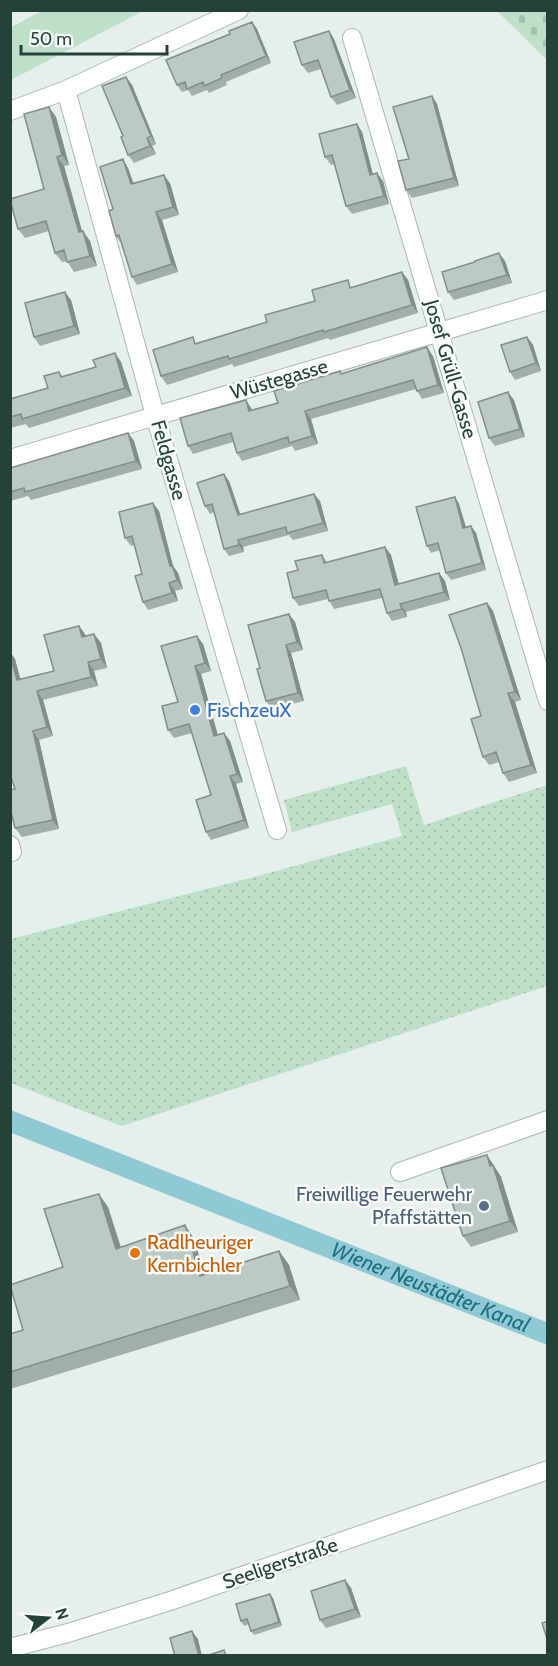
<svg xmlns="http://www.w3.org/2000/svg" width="558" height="1666" font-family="Cabin,sans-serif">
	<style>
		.grass { fill: url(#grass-dots) }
		.cemetery { fill: url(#cemetery-stones) }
		.pitch { fill: #bfe0c8 }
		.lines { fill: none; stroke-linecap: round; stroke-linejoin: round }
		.canal { stroke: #8ec9d4; stroke-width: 21 }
		.minor-casing { stroke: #a8b8b2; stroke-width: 20 }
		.minor { stroke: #fff; stroke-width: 18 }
		.wall { fill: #a1aea9 }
		.shaded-wall { fill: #838d89 }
		.building { fill: #bbcac4; stroke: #838d89; stroke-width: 1.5 }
		.shop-dot { fill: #3f7fe0; stroke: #f7fbf9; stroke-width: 2 }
		.service-dot { fill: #5c6f8a; stroke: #f7fbf9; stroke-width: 2 }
		.food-dot { fill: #e8710a; stroke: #f7fbf9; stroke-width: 2 }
		.labels { text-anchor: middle; stroke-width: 5; stroke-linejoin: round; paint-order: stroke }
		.street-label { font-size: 20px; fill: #24423a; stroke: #f7fbf9 }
		.shop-label { font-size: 20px; fill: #366cbe; stroke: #f7fbf9; text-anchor: start }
		.service-label { font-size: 20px; fill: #4e5e75; stroke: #f7fbf9; text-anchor: end }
		.food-label { font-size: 20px; fill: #c56008; stroke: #f7fbf9; text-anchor: start }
		.water-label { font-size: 21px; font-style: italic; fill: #1c6f80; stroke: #f7fbf9 }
	</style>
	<defs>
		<pattern id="grass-dots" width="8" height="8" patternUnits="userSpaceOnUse" patternTransform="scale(1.5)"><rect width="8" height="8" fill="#bfe0c8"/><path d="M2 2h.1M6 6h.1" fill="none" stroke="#a4c1ad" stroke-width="1.8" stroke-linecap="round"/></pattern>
		<pattern id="cemetery-stones" width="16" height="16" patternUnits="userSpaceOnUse" patternTransform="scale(1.5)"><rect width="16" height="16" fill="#bfe0c8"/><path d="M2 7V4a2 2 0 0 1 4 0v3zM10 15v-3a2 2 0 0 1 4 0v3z" fill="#a4c1ad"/></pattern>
	</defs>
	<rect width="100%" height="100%" fill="#e6efeb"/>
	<!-- grass -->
	<path class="grass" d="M406,766l18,59 123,-40v201l-425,140 -111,-43v-144l247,-63 144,-40 -10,-32 -100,28 -8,-32z"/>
	<!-- cemetery -->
	<path class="cemetery" d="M497,11h50v49z"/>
	<!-- pitch -->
	<path class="pitch" d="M42,11v-1l101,1 -132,69v-53z"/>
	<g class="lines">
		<!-- canal -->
		<path class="canal" id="s1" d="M10,1121l538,213"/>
		<defs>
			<path id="minor" d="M352,38l196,663
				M66,90l89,325 122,415
				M10,111l56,-21 173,-80
				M10,459l538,-159
				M10,845l2,7
				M400,1172l148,-52
				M10,1648l58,-15 102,-32 378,-131"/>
		</defs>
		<!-- minor casing -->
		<use href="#minor" class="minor-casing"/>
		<!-- minor -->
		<use href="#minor" class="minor"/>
	</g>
	<!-- wall -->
	<path class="wall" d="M252,22l5,7 14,34 -45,19 1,3 -18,8 -2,-3 -15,6 -4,-6 -6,2 -5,-7 53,-51z
		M329,31l5,8 22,59 -19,7 -6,-8 -10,-28 -13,4 -6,-8z
		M126,77l6,8 24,59 -4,2 4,8 -22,9 -6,-8 -5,-19z
		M432,96l5,8 22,82 -47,12 -6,-8 3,-31z
		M49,107l7,10 13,48 -5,1 18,65 8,10 7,25 -23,6 -7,-11 -5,1 -7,-9 -6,-22 -24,7 -7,-9 26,-40z
		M357,124l5,8 11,42 10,7 6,23 -37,10 -6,-8 -12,-42 -3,1 -6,-8z
		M128,168l6,16 36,-1 9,32 -17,5 16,52 -41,13 -5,-8 -11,-34 -5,-7 -3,-27z
		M505,261l7,22 -58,17 -6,-8z
		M402,272l6,8 10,33 -88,27 -2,-2 -94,29 -2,-3 -65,21 -6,-9 36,-33 70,-21 48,-21z
		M71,300l9,34 -40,12 -6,-9z
		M527,337l6,8 8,26 -26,9 -5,-8z
		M115,353l6,9 11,34 -103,32 -3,-4 -16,4v-29l38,-11 11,-16 4,5 33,-10z
		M433,356l11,37 -22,6 -6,-10 -105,30 7,25 -23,7 -3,-5 -50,15 -5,-8 -4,-11 -40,12 -5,-8 63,-38 1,3 26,-8 64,-30z
		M514,400l11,37 -30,9 -6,-8z
		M128,433l6,8 8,28 -111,31 -3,-4 -18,5v-33z
		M229,481l11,33 80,-13 8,30 -35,9 -4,-5 -46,12 1,5 -15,4 -5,-7 -10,-37 -4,2 -5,-8z
		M455,497l4,7 7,23 5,-1 5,7 10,37 -35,10 -5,-7 -6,-23 -9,3 -4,-7z
		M159,511l14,55 5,7 5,16 -8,2 3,10 -30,9 -5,-8 -1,-28 -8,-29 -3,1 -6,-8z
		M385,547l6,8 8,29 40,-11 6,8 5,19 -44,12 1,5 -15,4 -5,-8 -5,-15 -48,11 -6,-10 -29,7 -6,-8 5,-28 24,-15 5,7z
		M487,603l6,8 28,89 -6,2 22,71 -28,9 -6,-9 -4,-11 -10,3 -6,-8 -2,-41z
		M295,622l8,28 -12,3 13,48 -32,8 -6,-8 -6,-33z
		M79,626l7,10 8,-2 7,9 6,25 -13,3 4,15 -55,14 10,36 -14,4 20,89 -37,8 -7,-9v-39l-5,-15v-122l5,7 5,20 34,-8z
		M203,644l8,27 -10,3 17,61 6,-2 6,8 13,41 -7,2 13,44 -38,12 -5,-8 5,-37 -19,-62 -18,5 -6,-8z
		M487,1155l14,22 17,55 -47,15 -8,-11z
		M108,1207l13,40 64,-22 9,14 11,35 74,-23 10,14 11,35 -290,89v-55l13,-4 40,-63z
		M345,1580l6,8 10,29 -35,11 -6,-8z
		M273,1598l9,28 -28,9 -3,-4 -2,-7 -5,2 -3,-5z"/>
	<!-- shaded-wall -->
	<path class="shaded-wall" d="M252,22l5,7 14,34 -5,-7z
		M329,31l5,8 22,59 -6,-8z
		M126,77l6,8 24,59 -5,-8z
		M432,96l5,8 22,82 -5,-8z
		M49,107l7,10 13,48 -7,-10z
		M357,124l5,8 13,51 -5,-8z
		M147,138l5,8 4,8 -6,-8z
		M57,157l7,9 21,76 -6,-10z
		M123,159l5,9 8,24 -5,-8z
		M377,173l6,8 6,23 -5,-8z
		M164,175l6,8 9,32 -6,-8z
		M156,212l6,8 16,52 -6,-8z
		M83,231l7,10 7,25 -7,-10z
		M499,253l6,8 7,22 -5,-8z
		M402,272l6,8 10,33 -6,-8z
		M65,292l6,8 9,34 -6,-8z
		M527,337l6,8 8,26 -5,-8z
		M427,347l6,9 11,37 -6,-8z
		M115,353l6,9 11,34 -7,-8z
		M508,392l6,8 11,37 -5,-8z
		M246,400l5,8 4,12 -6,-9z
		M305,411l6,8 7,25 -6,-8z
		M128,433l6,8 8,28 -6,-8z
		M224,474l5,7 14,41 -5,-7z
		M314,494l6,7 8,30 -5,-8z
		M455,497l4,7 9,31 -5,-7z
		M153,503l6,8 14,55 5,7 5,16 -6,-9 -7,-14z
		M471,526l5,7 10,37 -4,-7z
		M238,540l5,7 1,5 -5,-7z
		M385,547l6,8 10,38 -6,-8z
		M439,573l6,8 5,19 -6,-8z
		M169,583l6,8 3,10 -6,-8z
		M487,603l6,8 28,89 -6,-8z
		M400,604l6,8 1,5 -5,-8z
		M289,614l6,8 8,28 -6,-8z
		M79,626l6,8 3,12 -6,-9z
		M94,634l7,9 6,25 -6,-9z
		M197,636l6,8 8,27 -6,-8z
		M286,645l5,8 13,48 -6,-8z
		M10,652l5,7 8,30 -6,-9 -7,-25z
		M88,662l6,9 4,15 -7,-9z
		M195,666l6,8 19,70 -6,-8z
		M37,691l6,9 10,36 -6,-9z
		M508,693l7,9 22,71 -6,-8z
		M33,731l6,9 20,89 -6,-9z
		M224,733l6,8 13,41 -6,-8z
		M230,776l6,8 13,44 -5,-8z
		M487,1155l14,22 17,55 -8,-11z
		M99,1194l9,13 17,55 -9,-13z
		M185,1225l9,14 15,50 -9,-13z
		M279,1251l10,14 11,35 -10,-14z
		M345,1580l6,8 10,29 -6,-8z
		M270,1594l3,4 9,28 -3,-4z
		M192,1631l6,8 4,17h-3z"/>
	<!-- building -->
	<path class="building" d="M252,22l14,34 -45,19 1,3 -18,8 -1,-4 -16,7 -2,-7 -8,3 -11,-25 64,-26 -1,-3z
		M329,31l21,59 -19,7 -13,-37 -16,5 -8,-23z
		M126,77l25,59 -4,2 3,8 -22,9 -7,-18 2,-1 -21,-50z
		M432,96l22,82 -48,12 -8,-29 11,-2 -16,-52z
		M49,107l13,48 -5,2 22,75 4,-1 7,25 -23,6 -3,-12 -9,3 -9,-32 -28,8 -8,-29v-1l34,-10 -20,-75z
		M357,124l13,51 7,-2 7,23 -38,10 -14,-51 -7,2 -6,-23z
		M123,159l8,25 33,-9 9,32 -17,5 16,52 -40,13 -13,-42 -3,1 -7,-25 4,-2 -13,-42z
		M499,253l8,22 -59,17 -6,-20 33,-10v-1z
		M402,272l10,33 -88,27 -1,-2 -94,29 -1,-3 -67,20 -8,-26 40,-13 2,7 72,-22 -2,-7 50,-14 -3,-11 36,-10 2,8z
		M65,292l9,34 -40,11 -9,-34z
		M527,337l9,26 -26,9 -9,-27z
		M427,347l11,38 -21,6 -4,-11 -108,31 7,25 -23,7 -1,-6 -51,16 -6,-20 -43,13 -8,-28 66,-18 3,11 29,-8 -4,-12 66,-20 1,3z
		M115,353l10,35 -103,31 -1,-5 -11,3v-18l38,-11 -4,-12 15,-4 2,5 35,-10 -3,-7z
		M508,392l12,37 -31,9 -11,-36z
		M128,433l8,28 -111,31 -1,-4 -14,4v-24z
		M224,474l14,41 76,-21 9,29 -36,10 -1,-6 -48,13 1,5 -15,4 -12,-45 -7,2 -8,-23z
		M455,497l8,31 8,-2 11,37 -36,10 -8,-30 -11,3 -11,-39z
		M153,503l17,63 2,-1 5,15 -8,3 3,10 -29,9 -8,-26 7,-2 -10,-38 -7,2 -6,-26z
		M385,547l10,38 44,-12 5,19 -44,12 2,5 -15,4 -7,-24 -51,12 -3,-11 -33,8 -6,-25 11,-3 -3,-9 27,-6 2,8z
		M487,603l28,89 -7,1 23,72 -28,8 -7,-21 -13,5 -12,-38 10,-3 -20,-68 -12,-33z
		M289,614l8,28 -11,3 12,48 -32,8 -9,-32 3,-1 -12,-43z
		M79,626l3,11 12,-3 7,25 -13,3 3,15 -54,14 10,36 -14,4 20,89 -38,8 -5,-20v-18l5,-1 -5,-15v-119l7,25 37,-9 -10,-36z
		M197,636l8,27 -10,3 19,70 10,-3 13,41 -7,2 14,44 -38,12 -10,-32 15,-5 -22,-71 -21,6 -6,-24 16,-4 -17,-56z
		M487,1155l3,11 3,-1 17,56 -47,15 -22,-68z
		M99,1194l17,55 69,-24 15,51 79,-25 11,35 -280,86v-38l13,-4 -13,-45 53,-18 -19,-58z
		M345,1580l10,29 -35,11 -9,-29z
		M270,1594l9,28 -28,9 -4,-12 -6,2 -5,-17z
		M548,1621v21l-6,-19z
		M192,1631l7,25h-24l-5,-18z
		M224,1650l2,6h-17v-1z"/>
	<!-- markers -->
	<circle class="shop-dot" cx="195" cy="710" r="6"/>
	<circle class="service-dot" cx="484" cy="1206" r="6"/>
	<circle class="food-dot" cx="135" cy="1253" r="6"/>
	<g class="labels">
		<!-- street labels -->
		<g class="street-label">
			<text transform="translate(451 369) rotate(74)" y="7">Josef Grüll-Gasse</text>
			<text transform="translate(279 379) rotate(-16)" y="7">Wüstegasse</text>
			<text transform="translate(169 460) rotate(74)" y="7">Feldgasse</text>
			<text transform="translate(280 1563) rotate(-19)" y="7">Seeligerstraße</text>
		</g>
		<!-- shop labels -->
		<g class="shop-label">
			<text x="207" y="717">FischzeuX</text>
		</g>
		<!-- service labels -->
		<g class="service-label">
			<text x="472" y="1201">Freiwillige Feuerwehr<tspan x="472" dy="23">Pfaffstätten</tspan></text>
		</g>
		<!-- food labels -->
		<g class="food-label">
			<text x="147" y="1249">Radlheuriger<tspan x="147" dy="23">Kernbichler</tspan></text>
		</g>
		<!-- water labels -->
		<g class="water-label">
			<text dy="7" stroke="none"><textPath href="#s1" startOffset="452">Wiener Neustädter Kanal</textPath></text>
		</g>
	</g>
	<!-- border -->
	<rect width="558" height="1666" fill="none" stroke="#24423a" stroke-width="24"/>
	<!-- north arrow -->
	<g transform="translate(48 1618) rotate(73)" stroke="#f7fbf9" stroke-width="4.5" paint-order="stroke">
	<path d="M0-4.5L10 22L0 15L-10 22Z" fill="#24423a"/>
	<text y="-9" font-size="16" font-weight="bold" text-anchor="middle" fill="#24423a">N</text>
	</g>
	<!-- scale -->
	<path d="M21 45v9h146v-9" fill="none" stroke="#24423a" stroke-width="3"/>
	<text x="30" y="45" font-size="18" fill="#24423a" stroke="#f7fbf9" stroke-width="4.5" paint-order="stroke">50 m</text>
</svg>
